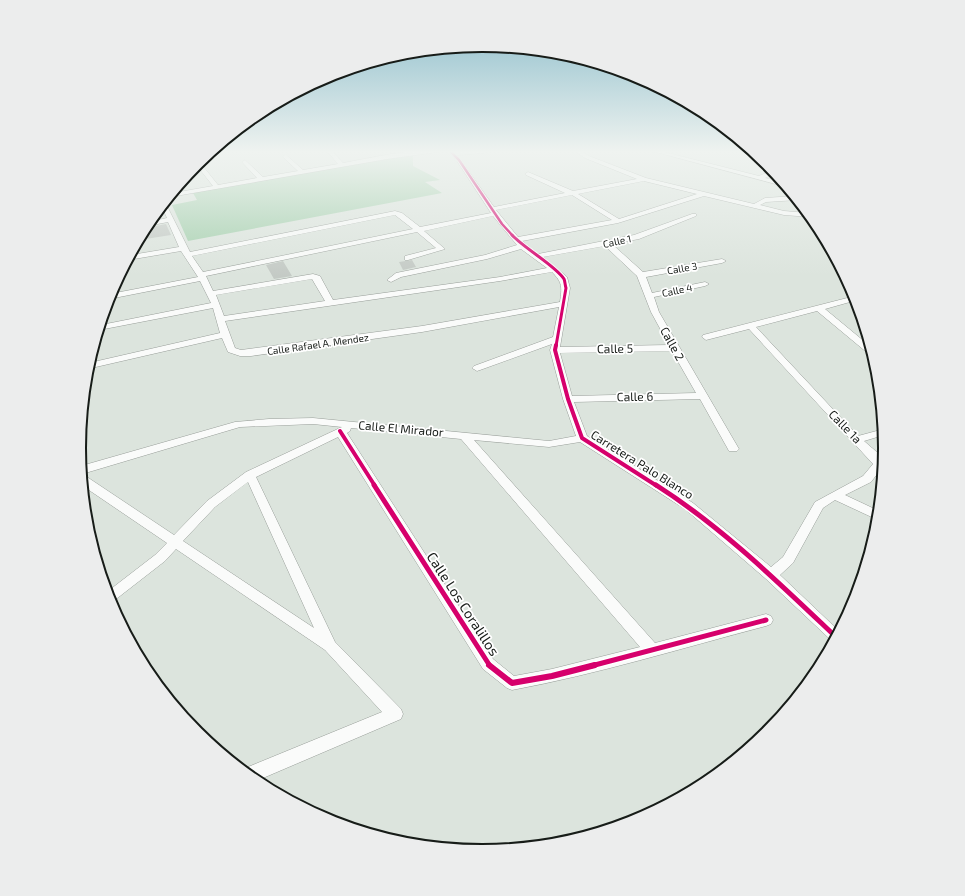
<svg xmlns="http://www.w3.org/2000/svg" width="965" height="896" font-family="'Exo 2',sans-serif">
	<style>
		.forest { fill: #a6d0af }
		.building { fill: #c4cac5 }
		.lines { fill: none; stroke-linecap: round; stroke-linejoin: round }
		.street-casing { stroke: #989e99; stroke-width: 1 }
		.street { fill: #fafbfa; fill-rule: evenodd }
		.cycleway-far4-casing { stroke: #fff; stroke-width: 4 }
		.cycleway-far3-casing { stroke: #fff; stroke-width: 5 }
		.cycleway-far2-casing { stroke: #fff; stroke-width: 6 }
		.cycleway-far1-casing { stroke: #fff; stroke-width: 8 }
		.cycleway-casing { stroke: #fff; stroke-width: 8 }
		.cycleway-far4 { stroke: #d6006c; stroke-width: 2.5 }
		.cycleway-far3 { stroke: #d6006c; stroke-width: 3 }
		.cycleway-far2 { stroke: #d6006c; stroke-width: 4 }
		.cycleway-far1 { stroke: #d6006c; stroke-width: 5 }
		.cycleway { stroke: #d6006c; stroke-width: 6 }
		.labels { text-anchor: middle; stroke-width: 3.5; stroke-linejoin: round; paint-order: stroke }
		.far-street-label { font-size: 10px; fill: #171c18; stroke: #fff }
		.street-label { font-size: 12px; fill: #171c18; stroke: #fff }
		.near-street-label { font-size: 14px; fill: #171c18; stroke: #fff }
		.rim { fill: none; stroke: #171c18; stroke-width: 2 }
	</style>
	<rect width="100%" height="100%" fill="#dce4dd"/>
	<!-- forest -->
	<path class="forest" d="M413,155v11l27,14 -15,2 17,11 -254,48 -16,-36 25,-5 -4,-7 111,-21z"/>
	<!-- building -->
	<path class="building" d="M166,224l5,11 -32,5 7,-12z
		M412,260l4,7 -13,3 -4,-8z
		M283,261l9,15 -18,3 -8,-14z"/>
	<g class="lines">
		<defs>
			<path id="street" d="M212,151h14l-18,3z
				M327,151h5l11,12c27,-5 75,-16 101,-12l-57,8 -217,38 3,-4 40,-7 -15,-19v-2h4l16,20 39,-7 -15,-16 3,-2 18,17 35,-6 -15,-14 2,-3 18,16 35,-6z
				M448,151l6,1 32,-1 -2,2 -27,2 37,52 71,-14 -39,-18 -1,-1 3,-2 45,19 64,-12 -52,-21 -10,-7h5l9,5 57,22 108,26 11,-6 30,-2 2,4 -31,2 -6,3 24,6 24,2 3,4 -27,-2 -80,-19 -86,27 -96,18 16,13 96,-19 58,-21h4v2l-57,23 -27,5 31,28 79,-13 4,2 -4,2 -76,14 6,16 53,-11 4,2 -4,2 -51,11 5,15 80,137 -2,2h-8l-29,-52 -126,3 13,34 106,67 78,64 12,-10 32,-55 48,-26 10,-12 -124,-135 -43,11 -4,-3 1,-2 152,-39 2,4 -32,9 46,38 3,9 -4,-1 -53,-44 -61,16 102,109 26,-7v6l-20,6 15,13 5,11 -13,17 -26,13 34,16 -1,9 -43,-20 -12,8 -30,55 -13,12 59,56 -6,11 -67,-63 -81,-70 -105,-67 -31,5 -75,-7 181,203 111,-29 5,2 2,4 -2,4 -5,2c-84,22 -168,48 -254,64l-5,-2 -24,-19 -145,-232 -82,40 79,165 66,67 2,5 -2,5 -145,62 -13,-12 139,-57 -57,-62 -149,-101 -11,12 -54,42 -4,-11 48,-37 12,-12 -84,-57 -1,-10 5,1 87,58 33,-34 39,-29 96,-45 -29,-3 -73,3 -158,47 -1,-8 154,-44 34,-3 44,-1 236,23 27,-5 -13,-37 -13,-49 2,-6 -72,26 -3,1 -5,-3 2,-2 79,-29 6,-30 -137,25 -171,24h-11l-12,-4 -6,-14 -135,31 2,-6 131,-30 -7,-25 -114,22 2,-5 110,-22 -11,-22 -91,18 1,-5 88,-17 -17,-26 -53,9 3,-5 48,-8 -11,-25 -21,4 2,-4 18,-4 -5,-11 3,-5 25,50 205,-41 7,2 18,14 71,-14 -34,-52zM644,181l53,13 -78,25 -41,-25zM572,195l40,25 -94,17 -22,-27zM395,215l18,14 -210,43 -11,-16zM493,216l24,29 -32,10 -89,18 -9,7 4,2 10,-5 86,-18 34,-10 26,19 -47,9 -167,23 -13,-24 -7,-2 -100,17 -7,-15 211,-44 19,16 -31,8v4h3l37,-11 -21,-18zM605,246l32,30 14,36 18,33 -109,2 10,-59 -3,-11 -24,-20zM552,272c11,11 10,15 8,30l-138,24 -181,24 -6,-2 -10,-27 275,-40zM312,279l13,22 -101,15 -8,-21zM672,351l24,42 -124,3 -12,-43zM351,428l110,11 179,208 -88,22 -38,7 -21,-17 -146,-226 3,-2zM248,482l66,146 -131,-87 32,-34z
				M652,151h8l99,25 14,-6 2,3 -10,5 18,4 4,5z"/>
		</defs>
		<!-- street casing -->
		<use href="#street" class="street-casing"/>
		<!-- street -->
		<use href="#street" class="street"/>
		<defs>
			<path id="cycleway-far4" d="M450,151l9,9 43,64 11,12"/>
			<path id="cycleway-far3" d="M512,235c13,14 44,31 52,44 1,2 1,6 2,9l-10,58"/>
			<path id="cycleway-far2" d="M556,345l-1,5 13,49 14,39 75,48
				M340,431l35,55"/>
			<path id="cycleway-far1" d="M374,485l116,181
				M656,485c66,42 123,98 180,152
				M591,666l175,-46"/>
			<path id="cycleway" d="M489,665l23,18 40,-7 43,-11"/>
		</defs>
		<!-- cycleway-far4 casing -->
		<use href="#cycleway-far4" class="cycleway-far4-casing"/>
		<!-- cycleway-far3 casing -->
		<use href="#cycleway-far3" class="cycleway-far3-casing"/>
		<!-- cycleway-far2 casing -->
		<use href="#cycleway-far2" class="cycleway-far2-casing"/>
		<!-- cycleway-far1 casing -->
		<use href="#cycleway-far1" class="cycleway-far1-casing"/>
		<!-- cycleway casing -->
		<use href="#cycleway" class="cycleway-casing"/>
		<!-- cycleway-far4 -->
		<use href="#cycleway-far4" class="cycleway-far4"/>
		<!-- cycleway-far3 -->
		<use href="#cycleway-far3" class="cycleway-far3"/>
		<!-- cycleway-far2 -->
		<use href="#cycleway-far2" class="cycleway-far2"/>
		<!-- cycleway-far1 -->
		<use href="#cycleway-far1" class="cycleway-far1"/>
		<!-- cycleway -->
		<use href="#cycleway" class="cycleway"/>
	</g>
	<!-- sky -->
	<linearGradient id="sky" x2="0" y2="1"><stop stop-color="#84b9c8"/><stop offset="0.55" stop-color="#eff3f0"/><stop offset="1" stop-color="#eff3f0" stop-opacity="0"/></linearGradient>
	<rect width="965" height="276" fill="url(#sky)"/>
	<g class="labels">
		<!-- far-street labels -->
		<g class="far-street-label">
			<text transform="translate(617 241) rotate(-12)" y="4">Calle 1</text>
			<text transform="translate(682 268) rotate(-10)" y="4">Calle 3</text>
			<text transform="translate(677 290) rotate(-12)" y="4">Calle 4</text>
			<text transform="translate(318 344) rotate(-8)" y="4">Calle Rafael A. Mendez</text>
		</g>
		<!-- street labels -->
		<g class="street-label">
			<text transform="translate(672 344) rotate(61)" y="4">Calle 2</text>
			<text transform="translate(615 349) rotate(-1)" y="4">Calle 5</text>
			<text transform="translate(635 397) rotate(-1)" y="4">Calle 6</text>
			<text transform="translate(845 427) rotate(46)" y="4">Calle 1a</text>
			<text transform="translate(401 429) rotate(5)" y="4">Calle El Mirador</text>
			<text transform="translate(642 465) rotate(32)" y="4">Carretera Palo Blanco</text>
		</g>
		<!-- near-street labels -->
		<g class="near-street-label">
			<text transform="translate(463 604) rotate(57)" y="5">Calle Los Coralillos</text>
		</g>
	</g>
	<!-- crop -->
	<path d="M0 0H965V896H0ZM86 448a396 396 0 1 1 792 0a396 396 0 1 1-792 0Z" fill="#eceded" fill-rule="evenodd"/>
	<path class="rim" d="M86 448a396 396 0 1 1 792 0a396 396 0 1 1-792 0Z"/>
</svg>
